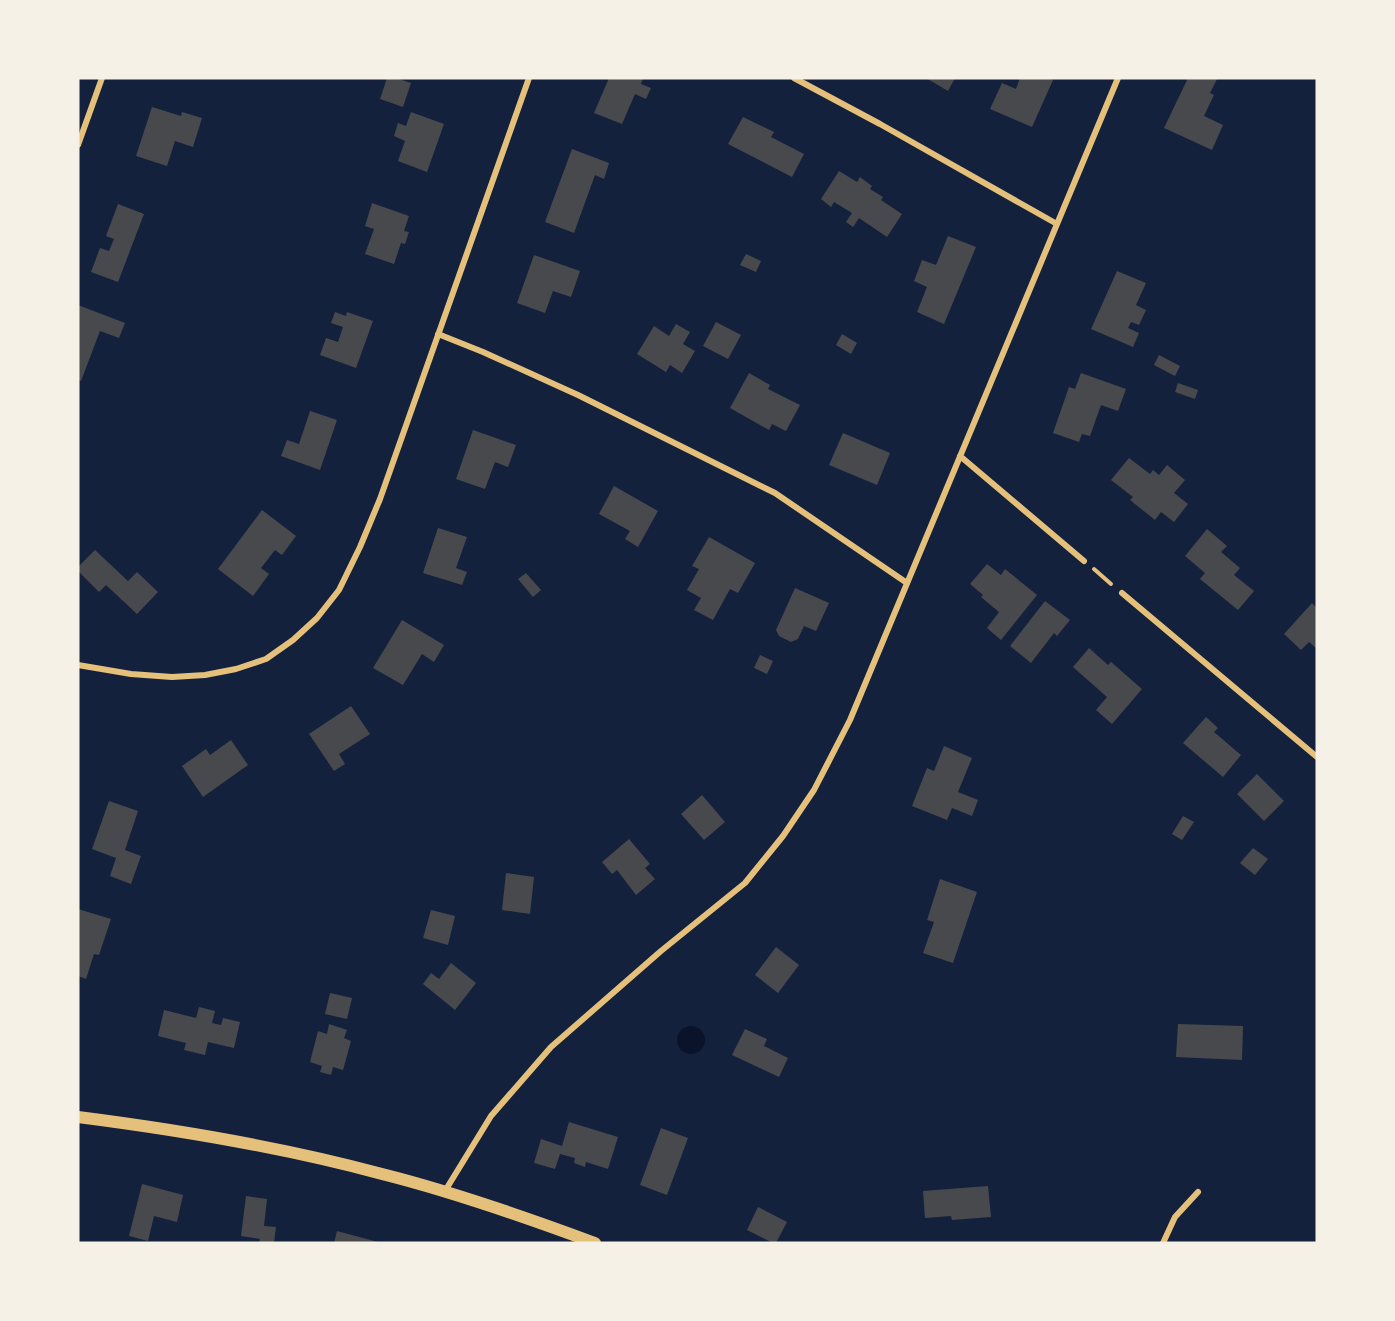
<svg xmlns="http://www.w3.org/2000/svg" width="1395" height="1321" font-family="'Roboto Condensed',sans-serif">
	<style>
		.water { fill: #0b132b }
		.building { fill: #48494c }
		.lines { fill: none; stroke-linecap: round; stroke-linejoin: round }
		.path { stroke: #e5c07b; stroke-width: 4 }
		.minor { stroke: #e5c07b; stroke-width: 6 }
		.secondary { stroke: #e5c07b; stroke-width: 12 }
	</style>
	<rect width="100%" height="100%" fill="#14213d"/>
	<!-- water -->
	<path class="water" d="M677 1040a14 14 0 1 1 28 0a14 14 0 1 1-28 0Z"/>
	<!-- building -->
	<path class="building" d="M387,78h9l15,5 -8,24 -23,-8z
		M609,78h34l-2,6 10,4 -5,11 -11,-5 -13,30 -28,-11z
		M926,78h29l-7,13z
		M1020,78h29l4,2 -21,47 -42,-18 12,-26 14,6z
		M1188,78l29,1 -7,14 4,2 -10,21 19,9 -11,25 -48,-22z
		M152,107l29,9 1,-4 20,6 -9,29 -18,-6 -8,25 -31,-10z
		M411,112l33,12 -17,48 -29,-11 7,-20 -11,-5 4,-13 8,3z
		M743,117l31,15 -3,5 33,17 -12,23 -64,-33z
		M572,149l37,14 -5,16 -9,-4 -21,58 -29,-11z
		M839,171l18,11 3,-5 12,9 -2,3 13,8 -2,3 21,14 -15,23 -28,-19 -6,9 -7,-5 6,-9 -18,-11 -3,5 -10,-8z
		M372,203l37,13 -5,15 5,1 -4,12 -4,-1 -7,21 -29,-10 9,-25 -9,-3z
		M118,204l26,10 -26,68 -27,-10 9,-24 9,3 5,-12 -8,-3z
		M948,236l28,11 -32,77 -27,-12 10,-25 -13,-6 8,-21 14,5z
		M746,254l15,7 -5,11 -16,-7z
		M534,255l46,16 -9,26 -18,-6 -8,22 -28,-10z
		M1117,271l29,12 -10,22 10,5 -7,15 -8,-3 -3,6 11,5 -6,14 -42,-18z
		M78,305l47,18 -6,15 -19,-7 -19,50 -3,-1z
		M335,312l11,4 1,-4 26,9 -17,47 -36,-13 6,-17 12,4 5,-15 -12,-4z
		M716,322l25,13 -13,24 -25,-13z
		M676,324l14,8 -7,12 12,7 -13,22 -12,-8 -4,7 -29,-18 17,-28 15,10z
		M842,334l15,9 -6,11 -15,-9z
		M1159,355l21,11 -5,10 -21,-11z
		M749,373l21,12 -2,4 32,16 -14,26 -14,-7 -3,6 -39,-22z
		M1081,373l45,16 -8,22 -17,-6 -11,31 -8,-2 -3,8 -26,-9 16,-46 6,2z
		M1178,383l20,7 -3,9 -20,-7z
		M310,411l27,9 -17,50 -39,-14 6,-16 12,4z
		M473,430l43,15 -8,22 -13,-5 -10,27 -29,-10z
		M843,433l47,20 -13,32 -48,-20z
		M1129,458l21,16 3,-4 6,5 8,-10 18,15 -11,13 14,11 -14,18 -13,-10 -6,8 -25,-20 3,-3 -22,-17z
		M614,486l44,25 -20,36 -13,-8 5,-8 -31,-17z
		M262,510l34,26 -14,19 -7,-5 -14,18 8,6 -16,22 -35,-27z
		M438,528l29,9 -11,31 11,4 -5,13 -39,-12z
		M1207,529l20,17 -6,6 19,16 -6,7 20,16 -16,19 -38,-31 5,-6 -20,-17z
		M709,537l46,26 -17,30 -8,-4 -17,31 -19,-10 7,-12 -14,-8 12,-21 -7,-3z
		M95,550l33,31 9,-9 21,20 -21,22 -31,-29 -7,7 -21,-21v-4z
		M987,564l14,11 4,-6 32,26 -36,45 -14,-12 12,-16 -18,-15 2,-2 -13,-11z
		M526,573l15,17 -8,7 -15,-18z
		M795,588l34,15 -13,28 -12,-5 -6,13 -7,3 -12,-6 -3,-6z
		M1045,601l25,19 -13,16 -3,-3 -23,30 -21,-17z
		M1312,603l5,5v41l-8,-7 -8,8 -17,-16z
		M402,620l42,25 -10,17 -12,-8 -19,31 -30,-17z
		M1089,648l19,17 3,-3 31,27 -30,35 -16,-14 11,-13 -34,-30z
		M760,655l13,6 -6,13 -13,-6z
		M351,706l19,28 -31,20 6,10 -11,7 -25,-37z
		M1206,717l12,11 -4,4 27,23 -18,22 -40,-34z
		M231,740l17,25 -45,32 -21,-31 24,-17 4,6z
		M944,746l28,12 -14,34 20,8 -6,16 -20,-8 -5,12 -35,-14 15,-38 7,3z
		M1257,774l27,27 -20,20 -27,-27z
		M702,795l23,27 -21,18 -23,-26z
		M109,801l29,10 -13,39 16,6 -10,28 -21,-8 6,-18 -24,-9z
		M1183,816l11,6 -12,18 -10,-6z
		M629,839l21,25 -5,4 10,11 -19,16 -19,-25 -5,4 -10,-12z
		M1253,848l15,11 -13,16 -15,-12z
		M506,873l28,4 -4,37 -28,-4z
		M940,879l37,13 -24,71 -30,-10 11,-31 -7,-2z
		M78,909l33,10 -12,36 -5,-1 -8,25 -8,-3z
		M431,910l24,6 -7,29 -25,-7z
		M776,947l23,18 -21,28 -23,-18z
		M451,963l25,20 -21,27 -32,-26 8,-11 8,6z
		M330,993l22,5 -5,21 -22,-5z
		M199,1007l16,4 -3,12 9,2 2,-7 17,4 -6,26 -26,-6 -3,13 -21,-5 2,-7 -28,-7 6,-26 32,8z
		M329,1024l18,6 -3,8 7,3 -8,29 -10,-3 -2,8 -11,-3 2,-6 -12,-4 8,-31 9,3z
		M1178,1024l65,2 -1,34 -66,-3z
		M745,1029l22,10 -3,7 24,12 -9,19 -47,-22z
		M569,1122l49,15 -10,32 -22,-7 -1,5 -11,-4 1,-5 -15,-4 -5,15 -21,-6 7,-24 21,7z
		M661,1128l27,10 -21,57 -27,-10z
		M142,1184l41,11 -6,27 -23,-6 -6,25 -19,-5z
		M988,1186l3,31 -39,3 -1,-4 -26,2 -2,-27z
		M246,1196l21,3 -3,27 12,1 -2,16h-15l1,-4 -19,-3z
		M758,1207l29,15 -11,21h-3l-26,-13z
		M337,1231l41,11v1h-44z"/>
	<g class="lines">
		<!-- path -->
		<path class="path" d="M1094,569l17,15"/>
		<!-- minor -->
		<path class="minor" d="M794,78l86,46 177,100
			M78,145l24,-67
			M438,334l45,18 95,43 197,98 132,90
			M960,456l124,105
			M1122,593l195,164
			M78,665l53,9 41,3 33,-2 31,-6 30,-10 27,-19 24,-22 22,-28 21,-43 20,-48 149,-421
			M445,1191l46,-75 60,-69 110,-96 84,-68 38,-47 31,-46 36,-70 268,-642
			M1163,1243l12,-26 23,-25"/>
		<!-- secondary -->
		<path class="secondary" d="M78,1117c102,13 204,30 304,57 72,18 143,43 213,69"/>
	</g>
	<!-- border -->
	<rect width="1395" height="1321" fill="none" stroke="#f6f1e7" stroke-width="159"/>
</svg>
